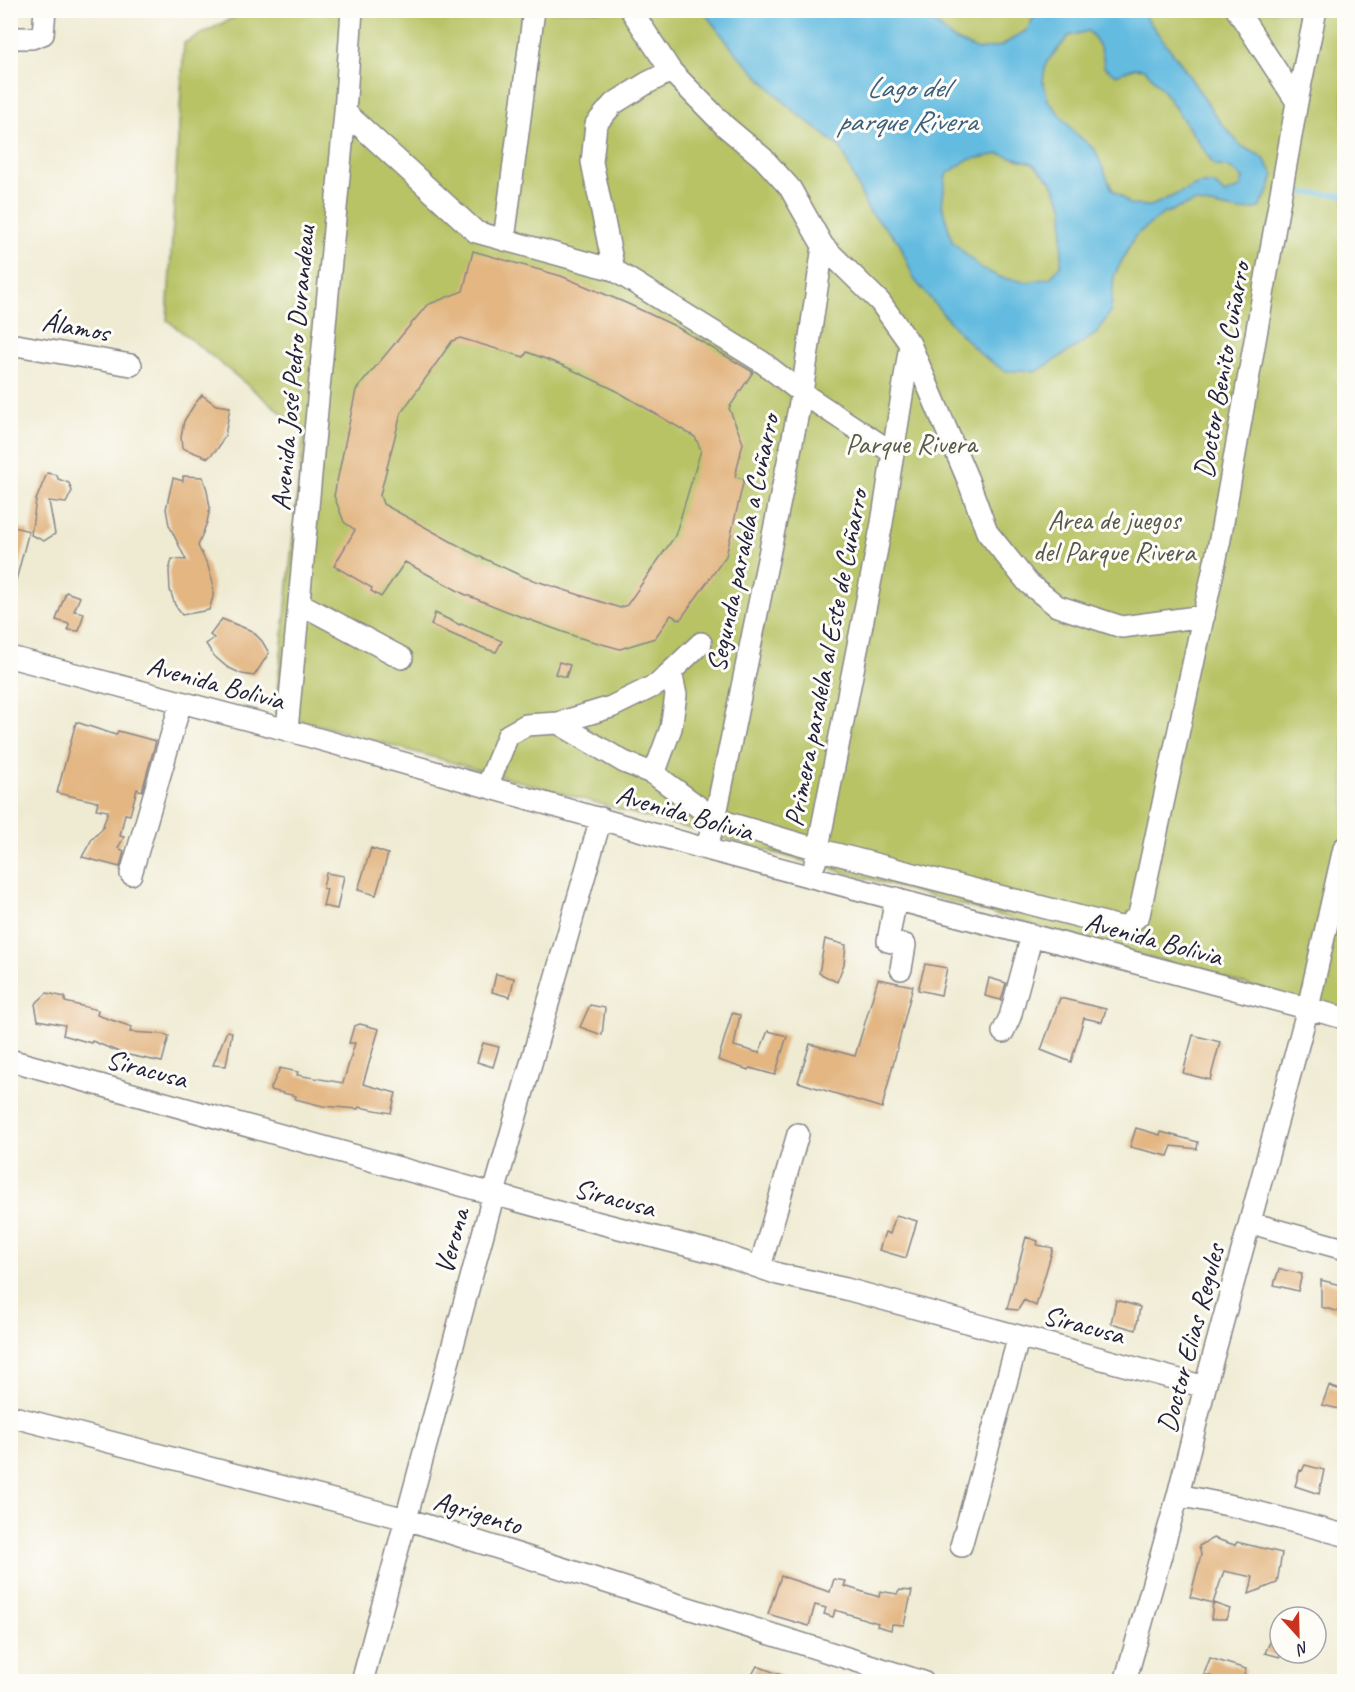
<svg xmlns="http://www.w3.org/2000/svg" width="1355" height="1692" font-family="Caveat,sans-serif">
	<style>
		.green { fill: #b7c365; stroke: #6c7250; stroke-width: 1.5 }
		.water { fill: #63bbe0; stroke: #426e8e; stroke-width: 1.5; fill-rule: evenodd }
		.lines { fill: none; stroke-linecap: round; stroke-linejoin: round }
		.stream { stroke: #63bbe0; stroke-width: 4.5 }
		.building { fill: #e3b682; fill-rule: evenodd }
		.minor-casing { stroke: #888687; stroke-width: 24 }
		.minor { stroke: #fff; stroke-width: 21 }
		.labels { text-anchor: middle; stroke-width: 6; stroke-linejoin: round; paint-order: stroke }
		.street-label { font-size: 28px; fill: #22223b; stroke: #fdfcf7 }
		.park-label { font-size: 28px; fill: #565a4a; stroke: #fdfcf7 }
		.water-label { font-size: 30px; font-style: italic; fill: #3c5f7d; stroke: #fdfcf7 }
	</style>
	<rect width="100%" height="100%" fill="#fdfcf7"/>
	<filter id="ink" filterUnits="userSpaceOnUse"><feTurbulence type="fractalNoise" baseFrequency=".0167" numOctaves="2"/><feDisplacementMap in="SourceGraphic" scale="12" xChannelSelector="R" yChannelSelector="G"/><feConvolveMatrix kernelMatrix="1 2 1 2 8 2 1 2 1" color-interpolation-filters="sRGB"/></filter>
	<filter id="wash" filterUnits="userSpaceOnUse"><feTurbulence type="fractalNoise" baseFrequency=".008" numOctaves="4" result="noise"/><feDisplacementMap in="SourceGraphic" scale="24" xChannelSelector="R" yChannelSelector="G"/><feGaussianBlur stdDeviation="1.35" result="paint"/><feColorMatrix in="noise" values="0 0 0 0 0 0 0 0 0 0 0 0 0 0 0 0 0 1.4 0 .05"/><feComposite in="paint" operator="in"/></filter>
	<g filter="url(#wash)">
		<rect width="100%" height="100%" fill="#efebd3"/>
		<!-- green -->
		<path class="green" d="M246,11h1098v1001l-1069,-299 29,-282 -137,-111 17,-277z"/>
		<!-- water -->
		<path class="water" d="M703,11h222l3,6 25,22 25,11 23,-4 26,-16 10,-19h104l41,54 35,53 24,28 22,11 11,18 -5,16 -10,17 -19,3 -46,-9 -31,12 -28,22 -21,40 -3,35 -15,23 -58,37h-33l-24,-16 -26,-27 -41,-49 -15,-37 -31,-32 -27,-62 -52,-41 -54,-55zM1088,31c12,12 15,20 16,36l12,8 18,-7 11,1 17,20 53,77 13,1 15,11 -3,10 -15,6 -11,-10h-15l-48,22 -20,-1 -19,-16 -17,-39 -21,-18 -26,-32 -5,-19 3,-18 23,-27zM1000,154l32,9 19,18 13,26 -3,57 -11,14 -23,4 -25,-4 -23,-11 -27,-26 -10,-36 4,-30 21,-15z"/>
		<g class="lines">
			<!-- stream -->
			<path class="stream" d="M1287,192l57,3"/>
		</g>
		<g id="blocks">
			<!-- building -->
			<path class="building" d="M473,251l88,25 65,27 49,23 78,46 -24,36 14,35 -8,34 9,2 -18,77 -46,64 -9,-5 -16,23 -35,11 -43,-12 -58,-21 -55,-22 -59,-32 -24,35 -10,-6 1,-3 -38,-22 21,-36 -11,-8 -10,-26 22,-106 71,-85 36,-14zM460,338l64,19 3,-5 37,14 51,24 80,47 6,13 -26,86 -48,69 -7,3 -96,-31 -52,-24 -89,-49 -3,-9 21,-82 51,-72z
				M202,395l14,10 14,2 -5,29 -7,12 -10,10 -26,-10 -1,-11 3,-16 10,-16z
				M47,473l10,2 1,4 11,4 3,8 -6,12 -17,-2 6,33 -11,7 -13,-6 5,-35z
				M183,476l20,1 4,13 3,18 -3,14 -9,24 10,20 5,17v14l-4,13 -27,5 -7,-10 -5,-15 -1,-19 3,-12 14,1 -17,-35 -3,-16 7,-31 10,3z
				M10,526l19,5 -14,53 -5,-1z
				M66,592l14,5 -6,14 10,2 -5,18 -11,-1 1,-6 -13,-4z
				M435,613l25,12 1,-1 41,17 -6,11 -10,-3 -55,-24z
				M222,619l30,12 10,10 7,12 -15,23 -12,-2 -15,-7 -14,-12 -7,-11 8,-6 -4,-3z
				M559,662l11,3 -4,12 -11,-3z
				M76,722l40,13 2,-4 38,10 -14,50 -5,-2 -7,26 -5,-1 -5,22 4,1 -6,11 6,3 -4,16 -38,-10 10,-18 10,-10 6,-18 -12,-2 2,-7 -41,-9z
				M371,848l17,6 -12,41 -18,-5z
				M326,873l18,3 -7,33 -14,-3 4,-17 -4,-1z
				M825,939l21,6 -2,19 -7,18 -18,-9z
				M925,964l22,4 -6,27 -23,-5z
				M496,974l18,4 -4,19 -18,-5z
				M989,978l17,5 -5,17 -16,-4z
				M878,979l35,7 -31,122 -84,-26 12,-38 45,12z
				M47,993l18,4v5l33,8 -1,5 35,12 -2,5 33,2 6,2 -7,26 -38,-8 -32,-13 -1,2 -28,-8 2,-10 -27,-5 -3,-16z
				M1060,998l46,11 -4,13 -18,-4 -13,44 -30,-12z
				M590,1005l15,3 -3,27 -22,-8z
				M732,1013l8,2 -6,31 25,7 9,-22 19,5 -12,39 -25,-7 -1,2 -31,-10z
				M360,1024l19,5 -16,55 33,9 -5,20 -32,-6 -1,2 -35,-3 -28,-7 1,-3 -26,-6 10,-22 18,4 -1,3 46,8 12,-40h-6l5,-17z
				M227,1031l5,1 -6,34 -13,-1z
				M1193,1035l27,7 -10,38 -27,-7z
				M483,1043l16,4 -6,20 -16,-5z
				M1136,1128l24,7 1,-3 37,10 -1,7 -25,-3 -4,10 -38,-9z
				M896,1215l21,6 -11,37 -27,-8 6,-18 5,2z
				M1026,1237l12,4 -1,4 16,3 -17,58 -12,-6 -6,10 -11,-1z
				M1279,1269l23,5 -4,17 -24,-6z
				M1321,1280l23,6v27l-23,-6z
				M1116,1300l24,7 -4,23 -25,-7z
				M1329,1386l15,5v19l-22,-5z
				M1305,1465l19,5 -5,24 -24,-8 5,-16 2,1z
				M1213,1538l22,7 2,-3 45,11 -5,30 -28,11 4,-17 -29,-6 -11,32 -23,-6 11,-42 -2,-9z
				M781,1576l49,16 4,-13 12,2 -2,5 35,11 1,-6 17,3 3,-4 12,1 -8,34 -12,-1 -1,6 -14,-4 1,-3 -43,-13 -2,7 -9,-3 2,-6 -11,-3 -6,21 -41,-12z
				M1213,1603l17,6 -4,10h-15z
				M1280,1621v36l-15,-4z
				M1210,1658l36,11 -4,13h-15l-23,-8z
				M757,1666l38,14v2h-47z"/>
		</g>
	</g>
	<g filter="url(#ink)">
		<use href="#blocks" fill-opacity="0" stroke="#888687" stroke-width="1.5"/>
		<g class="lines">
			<defs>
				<path id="minor" d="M631,10l40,61 55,56 37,31 27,30 33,58 57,56 30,42 58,136 19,52 41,51 29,23 65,21 82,-11
					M1237,10l60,92
					M10,38h22l11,-4 2,-24
					M345,112l131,120 138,38 148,92 40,31 91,60
					M504,240l30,-230
					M614,270l-22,-108 4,-38 17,-20 34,-21 24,-12
					M10,344l121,21
					M299,603l103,55
					M10,657l277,73 419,119 638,169
					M558,723l53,-16 47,-23 43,-41
					M287,730l58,-618 7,-102
					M654,774l17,-46 5,-33 -5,-23
					M487,787l21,-52 18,-10 32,-2 66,39 30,12 61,45 102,30 307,79 15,-13 81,-376 77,-437 19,-92
					M706,849l9,-30 87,-426 21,-147
					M815,863l67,-340 28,-178
					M131,874l50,-172
					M896,898l-8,43 17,4 -4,24
					M1003,1032l7,-15 22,-82
					M10,1060l566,157 145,37 57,20 68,15 359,98
					M1251,1223l93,26
					M760,1267l38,-133
					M10,1416l396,103 517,163
					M1178,1495l60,12 106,28
					M961,1546l58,-210
					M362,1682l132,-489 107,-375
					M1125,1682l53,-187 27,-108 103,-379 36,-160"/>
			</defs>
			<!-- minor casing -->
			<use href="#minor" class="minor-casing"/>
			<!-- minor -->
			<use href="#minor" class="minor"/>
		</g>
	</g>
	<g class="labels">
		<!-- street labels -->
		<g class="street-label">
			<text transform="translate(76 326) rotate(10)" y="10">Álamos</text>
			<text transform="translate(292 368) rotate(-85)" y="10">Avenida José Pedro Durandeau</text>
			<text transform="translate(1221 370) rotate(-80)" y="10">Doctor Benito Cuñarro</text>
			<text transform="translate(742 543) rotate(-78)" y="10">Segunda paralela a Cuñarro</text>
			<text transform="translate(825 658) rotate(-79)" y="10">Primera paralela al Este de Cuñarro</text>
			<text transform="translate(216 682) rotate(15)" y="10">Avenida Bolivia</text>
			<text transform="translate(685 812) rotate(16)" y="10">Avenida Bolivia</text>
			<text transform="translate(1154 938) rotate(15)" y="10">Avenida Bolivia</text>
			<text transform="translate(147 1068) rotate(15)" y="10">Siracusa</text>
			<text transform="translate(615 1197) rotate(15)" y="10">Siracusa</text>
			<text transform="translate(451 1241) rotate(-75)" y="10">Verona</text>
			<text transform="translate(1084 1324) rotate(15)" y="10">Siracusa</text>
			<text transform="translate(1190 1338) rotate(-75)" y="10">Doctor Elias Regules</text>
			<text transform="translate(478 1512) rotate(17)" y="10">Agrigento</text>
		</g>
		<!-- park labels -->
		<g class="park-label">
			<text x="911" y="453">Parque Rivera</text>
			<text x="1114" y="529">Area de juegos<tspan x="1114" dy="32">del Parque Rivera</tspan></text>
		</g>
		<!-- water labels -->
		<g class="water-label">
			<text x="907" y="97">Lago del<tspan x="907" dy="34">parque Rivera</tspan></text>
		</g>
	</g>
	<!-- margin -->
	<rect width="1355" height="1692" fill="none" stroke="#fdfcf7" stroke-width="36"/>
	<!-- north arrow -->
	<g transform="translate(1298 1635) rotate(158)"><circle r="28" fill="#fdfcf7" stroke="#a5a5ac" stroke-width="1.5"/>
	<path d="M0-4.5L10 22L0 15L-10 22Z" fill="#c8321e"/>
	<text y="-9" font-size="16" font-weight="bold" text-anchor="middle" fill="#22223b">N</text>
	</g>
</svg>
